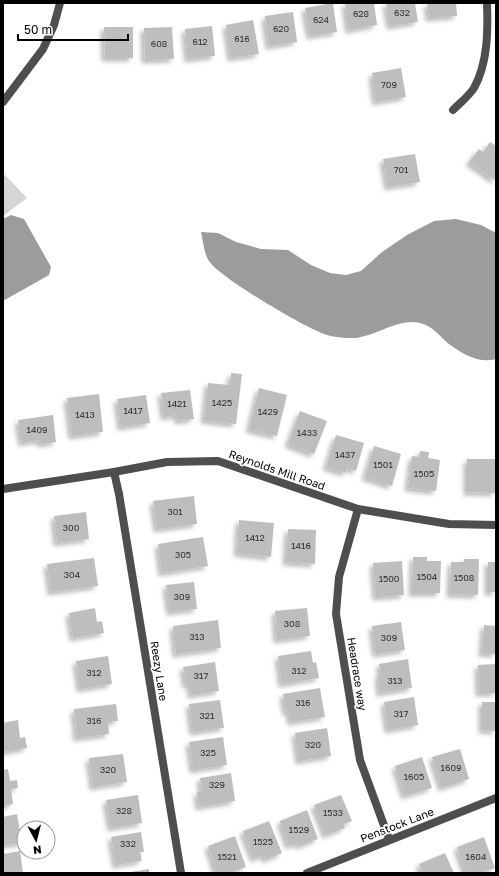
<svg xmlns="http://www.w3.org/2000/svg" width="499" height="876" font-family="'Golos Text',sans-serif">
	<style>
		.green { fill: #d5d5d5 }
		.water { fill: #9c9c9c }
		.building { fill: #bebebe; filter: url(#shadow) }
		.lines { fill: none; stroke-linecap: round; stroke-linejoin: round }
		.minor { stroke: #4e4e4e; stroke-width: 8 }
		.tertiary { stroke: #4e4e4e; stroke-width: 8 }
		.labels { text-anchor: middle; stroke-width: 3.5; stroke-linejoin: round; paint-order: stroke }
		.number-label { font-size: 9px; fill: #303030 }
		.street-label { font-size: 11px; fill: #000; stroke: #fff }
	</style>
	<defs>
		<filter id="shadow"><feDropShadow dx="-3.5" dy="3.5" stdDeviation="2" flood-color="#0004"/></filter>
	</defs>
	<rect width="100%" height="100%" fill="#fff"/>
	<!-- green -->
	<path class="green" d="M3,173l24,25 -24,18z"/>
	<!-- water -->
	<path class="water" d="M11,215l13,4 27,48 -2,8 -46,26v-82z
		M456,219l25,6 15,8v126c-16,5 -34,-5 -47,-15 -9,-7 -16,-18 -29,-21 -23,-6 -46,16 -70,15 -12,0 -24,-2 -35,-8 -20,-9 -96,-53 -106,-69 -5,-7 -6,-21 -8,-29l17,1 18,9 25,7 27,1 23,15 19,8 16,2 15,-4 21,-19 25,-17 27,-14z"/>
	<!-- building -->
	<path class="building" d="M333,3l4,29 -27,4 -5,-28z
		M345,3h29l3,22 -28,5z
		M386,3h29l3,19 -28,4z
		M427,3h29l1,13 -28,2z
		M293,12l4,30 -28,4 -4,-30z
		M253,20l6,34 -28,4 -5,-33z
		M212,26l3,30 -27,3 -3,-30z
		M104,27h29v31h-28z
		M172,27l2,32 -29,1 -1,-32z
		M401,68l5,29 -30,5 -4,-29z
		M490,142l6,4v35l-27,-19 10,-13 4,3z
		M415,154l5,28 -32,5 -5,-28z
		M231,373l11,1 -6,50 -32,-4 4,-37 22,2z
		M259,388l28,7 -10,41 -28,-7z
		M190,390l4,29 -16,2 -1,-6 -13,2 -3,-24z
		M99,394l4,38 -31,4 -5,-38z
		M146,395l4,28 -29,4 -4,-28z
		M300,411l27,10 -13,33 -26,-10z
		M53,415l3,27 -15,2 -1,-4 -18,3 -4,-23z
		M336,435l28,8 -8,28 -9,-3 -1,5 -20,-6z
		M374,446l27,8 -9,32 -27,-9z
		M420,451l9,1 -1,6 12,2 -4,31 -28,-3 4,-32 7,1z
		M467,459h29l-1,34 -28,-1z
		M194,496l3,28 -40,5 -4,-28z
		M86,512l3,27 -32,4 -3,-27z
		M239,520l35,3 -3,34 -34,-4z
		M288,529l28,1 -1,34 -29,-2z
		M203,537l5,29 -46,7 -4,-29z
		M413,557h14v4h14l-1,32h-28z
		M94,558l4,28 -47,6 -4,-28z
		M464,559h15l-1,36 -28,-1 1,-32h13z
		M402,561l2,34 -28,2 -3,-34z
		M488,562h8v30h-8z
		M194,582l3,27 -27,3 -4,-27z
		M95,608l2,14 5,-1 2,12 -31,5 -4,-25z
		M307,608l3,28 -33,4 -2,-29z
		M218,620l3,28 -45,6 -3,-28z
		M401,622l4,28 -29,4 -4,-28z
		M484,625l12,1v28l-14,-1z
		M311,651l2,12 3,-1 3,16 -37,6 -4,-28z
		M108,656l4,28 -32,5 -4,-28z
		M408,659l4,29 -32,5 -2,-18 3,-1 -2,-10z
		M215,662l4,29 -28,4 -1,-11 -4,1 -3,-18z
		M496,664v29h-17l-1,-28z
		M320,688l5,29 -34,5 -2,-11 -3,1 -3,-18z
		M414,697l4,28 -30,5 -4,-28z
		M220,700l4,28 -31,4 -4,-28z
		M482,702h14v29l-14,-1z
		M116,704l2,17 -10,1 1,12 -32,4 -3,-29z
		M18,720l2,18 5,-1 2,11 -24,4v-29z
		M327,728l4,28 -32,5 -4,-28z
		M223,737l4,28 -34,5 -4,-28z
		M460,749l9,30 -27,9 -10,-31z
		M123,754l4,28 -34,5 -4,-29z
		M422,757l10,31 -27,8 -10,-30z
		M8,769l2,12 7,-1 1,8 -7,1 2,15 -10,2v-36z
		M231,773l4,28 -36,6 -2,-15h5l-2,-14z
		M138,795l4,28 -31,5 -5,-28z
		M341,795l11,26 -8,3 1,4 -19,7 -12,-30z
		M307,810l11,29 -18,7 -2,-3 -9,3 -9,-25z
		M17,814l5,29 -19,2v-28z
		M269,821l13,32 -16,7 -2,-5 -10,4 -11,-28z
		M141,832l3,20h-4l2,9 -26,4 -5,-28z
		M235,836l11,31 -16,6h-13l-9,-27z
		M484,837l11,31 -13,5h-16l-9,-26z
		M20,851l3,22h-20v-19z
		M445,853l9,20h-31l-4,-9z
		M149,869v4h-18v-1z"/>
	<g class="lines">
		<!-- minor -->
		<path class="minor" d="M3,102l40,-53 11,-24 6,-22
			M453,110c7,-7 16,-14 21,-22 14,-25 14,-58 13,-85
			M114,472l5,22 62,379
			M358,509l-19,68 -3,37 24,146 29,79
			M307,873l189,-75"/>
		<!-- tertiary -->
		<path class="tertiary" d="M3,489l111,-17 53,-10 51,-1 140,48 91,15 47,1"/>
	</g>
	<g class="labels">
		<!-- number labels -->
		<g class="number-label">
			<text x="402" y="16">632</text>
			<text x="361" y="17">628</text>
			<text x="321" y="23">624</text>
			<text x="281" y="32">620</text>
			<text x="242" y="42">616</text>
			<text x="200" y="45">612</text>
			<text x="159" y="47">608</text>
			<text x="389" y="88">709</text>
			<text x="401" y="173">701</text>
			<text x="222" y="406">1425</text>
			<text x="177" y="407">1421</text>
			<text x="133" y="414">1417</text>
			<text x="268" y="415">1429</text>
			<text x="85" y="418">1413</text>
			<text x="37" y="433">1409</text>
			<text x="307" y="436">1433</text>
			<text x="345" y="458">1437</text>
			<text x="383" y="468">1501</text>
			<text x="424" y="477">1505</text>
			<text x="175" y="515">301</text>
			<text x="71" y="531">300</text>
			<text x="255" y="541">1412</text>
			<text x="301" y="549">1416</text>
			<text x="183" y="558">305</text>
			<text x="72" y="578">304</text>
			<text x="427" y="580">1504</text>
			<text x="464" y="581">1508</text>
			<text x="389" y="582">1500</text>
			<text x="182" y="600">309</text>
			<text x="292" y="627">308</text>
			<text x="197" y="640">313</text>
			<text x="389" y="641">309</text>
			<text x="299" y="674">312</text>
			<text x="94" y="676">312</text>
			<text x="201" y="679">317</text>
			<text x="395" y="684">313</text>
			<text x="303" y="706">316</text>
			<text x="401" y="717">317</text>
			<text x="207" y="719">321</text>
			<text x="94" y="724">316</text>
			<text x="313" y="748">320</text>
			<text x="208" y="756">325</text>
			<text x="451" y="771">1609</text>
			<text x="108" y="773">320</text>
			<text x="414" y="780">1605</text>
			<text x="217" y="788">329</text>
			<text x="124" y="814">328</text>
			<text x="333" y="816">1533</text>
			<text x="299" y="833">1529</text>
			<text x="263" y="845">1525</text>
			<text x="128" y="847">332</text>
			<text x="227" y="860">1521</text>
			<text x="476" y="860">1604</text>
		</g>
		<!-- street labels -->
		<g class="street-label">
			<text transform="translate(277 470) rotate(19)" y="4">Reynolds Mill Road</text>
			<text transform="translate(159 671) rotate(81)" y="4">Reezy Lane</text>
			<text transform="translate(357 674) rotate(81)" y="4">Headrace way</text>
			<text transform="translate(397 825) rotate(-21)" y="4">Penstock Lane</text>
		</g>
	</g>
	<!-- border -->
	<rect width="499" height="876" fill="none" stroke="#000000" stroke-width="8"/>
	<!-- north arrow -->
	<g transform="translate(36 840) rotate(173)"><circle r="19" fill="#ffffff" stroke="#999999"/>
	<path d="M0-3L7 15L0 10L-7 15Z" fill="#000000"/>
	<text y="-6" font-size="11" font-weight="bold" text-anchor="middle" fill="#000000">N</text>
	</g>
	<!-- scale -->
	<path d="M18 34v6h110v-6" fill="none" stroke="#000000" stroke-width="2"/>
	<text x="24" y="34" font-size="12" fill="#000000" stroke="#ffffff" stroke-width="3" paint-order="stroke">50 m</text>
</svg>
